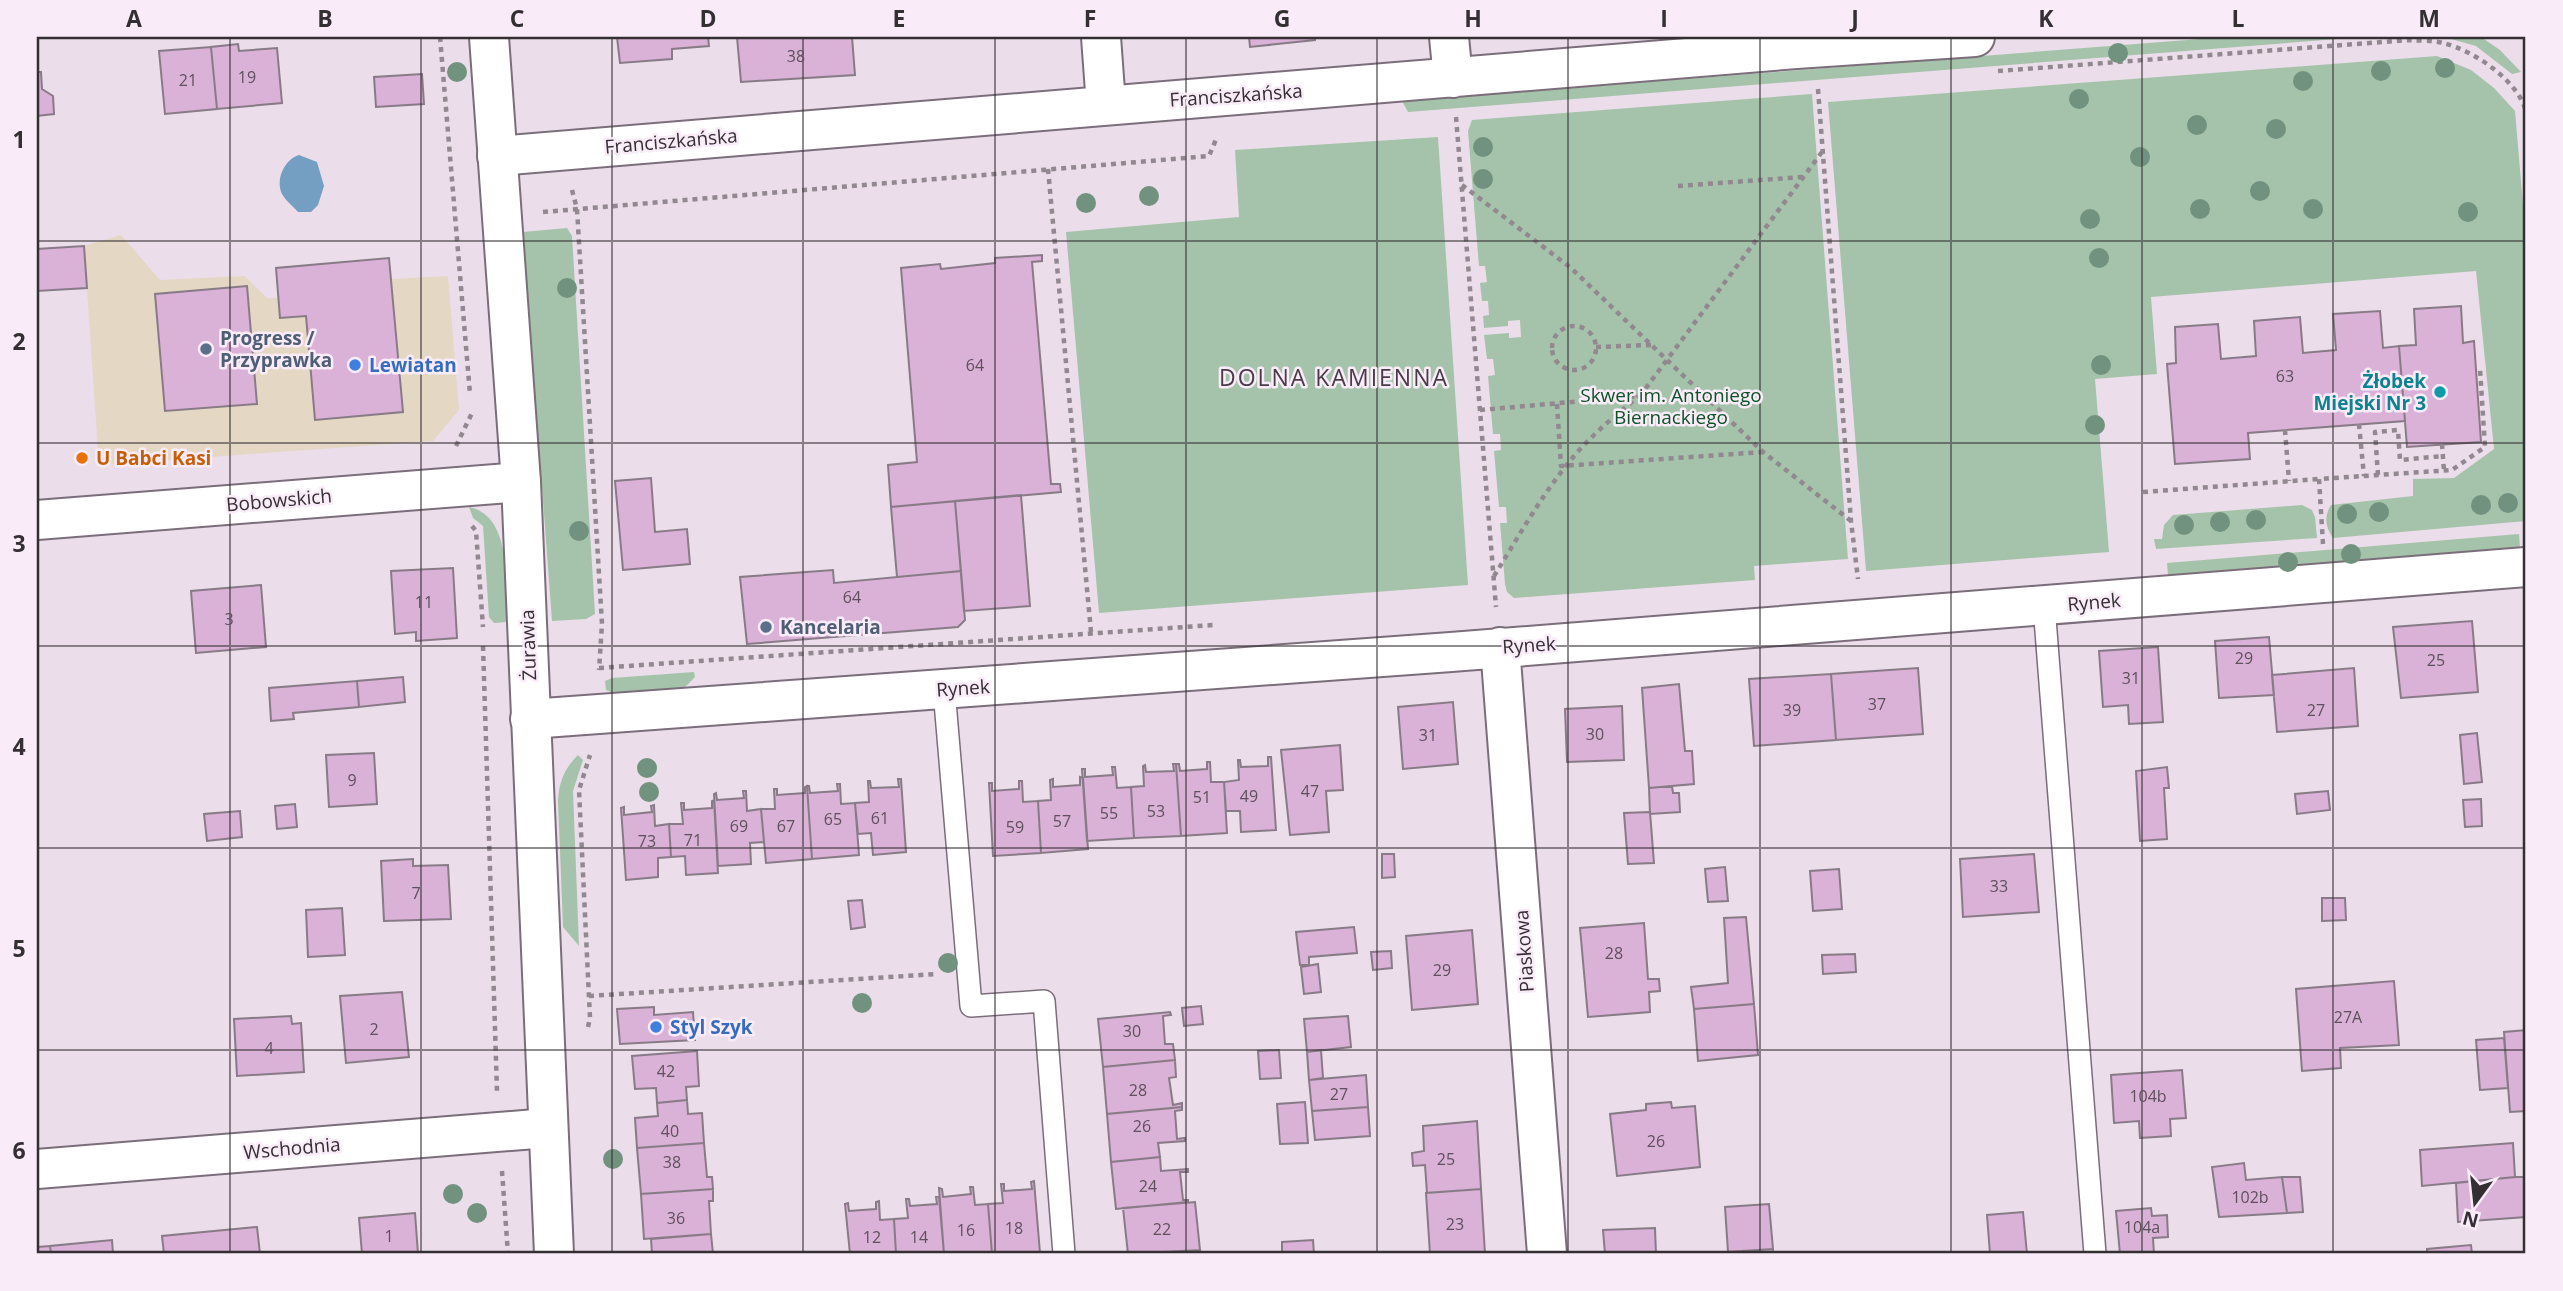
<svg xmlns="http://www.w3.org/2000/svg" width="2563" height="1291" font-family="'Open Sans',sans-serif">
	<style>
		.commercial { fill: #e4d7c3 }
		.green { fill: #a5c3aa }
		.water { fill: #759fc2 }
		.building { fill: #dab1d7; stroke: #887b87; stroke-width: 2 }
		.lines { fill: none; stroke-linecap: round; stroke-linejoin: round }
		.service-casing { stroke: #7b6e7a; stroke-width: 24 }
		.minor-casing { stroke: #7b6e7a; stroke-width: 42 }
		.tertiary-casing { stroke: #7b6e7a; stroke-width: 42 }
		.path { stroke: #918890; stroke-width: 4.5; stroke-dasharray: 5 5; stroke-linecap: butt }
		.service { stroke: #fff; stroke-width: 21 }
		.minor { stroke: #fff; stroke-width: 38 }
		.tertiary { stroke: #fff; stroke-width: 38 }
		.tree { fill: #71927e }
		.grid { fill: none; stroke: #342f33; stroke-width: 2; stroke-opacity: 0.55 }
		.service-dot { fill: #5c6f8a; stroke: #f9ebf8; stroke-width: 2.5 }
		.shop-dot { fill: #3f7fe0; stroke: #f9ebf8; stroke-width: 2.5 }
		.culture-dot { fill: #0f9aa8; stroke: #f9ebf8; stroke-width: 2.5 }
		.food-dot { fill: #e8710a; stroke: #f9ebf8; stroke-width: 2.5 }
		.labels { text-anchor: middle; stroke-width: 5; stroke-linejoin: round; paint-order: stroke }
		.number-label { font-size: 16px; fill: #5e505c }
		.street-label { font-size: 19px; fill: #342f33; stroke: #f9ebf8 }
		.service-label { font-size: 19px; font-weight: bold; fill: #4e5e75; stroke: #f9ebf8; text-anchor: start }
		.shop-label { font-size: 19px; font-weight: bold; fill: #366cbe; stroke: #f9ebf8; text-anchor: start }
		.culture-label { font-size: 19px; font-weight: bold; fill: #0d838f; stroke: #f9ebf8; text-anchor: end }
		.park-label { font-size: 19px; fill: #0e5326; stroke: #f9ebf8 }
		.food-label { font-size: 19px; font-weight: bold; fill: #c56008; stroke: #f9ebf8; text-anchor: start }
		.quarter-label { font-size: 23px; letter-spacing: 2px; fill: #483d47; stroke: #f9ebf8 }
		.neatline { fill: none; stroke: #342f33; stroke-width: 2.5 }
		.grid-label { font-size: 23px; text-anchor: middle; font-weight: bold; fill: #342f33 }
	</style>
	<rect width="100%" height="100%" fill="#ebdeea"/>
	<!-- commercial -->
	<path class="commercial" d="M121,235l39,45 85,-4 22,22h12l-3,-30 113,-10 3,21 56,-3 11,134 -26,31 -334,24 -15,-219z"/>
	<!-- green -->
	<path class="green" d="M2226,37h138l-956,75 -6,-11z
		M2444,37h37l19,13 21,22 -9,2 -36,-28z
		M2437,56l34,14 23,18 21,23 11,129v281l-193,17c-8,-11 -9,-22 -2,-33l82,-9v-17l41,-1 40,-29 -18,-178 -325,26 6,77 -62,5 14,173 -243,19 -38,-469z
		M1812,94l36,465 -94,7 1,14 -241,18 -7,-6 -2,-8 -5,-61h7l-1,-16h-7l-5,-56 7,-1 -1,-16h-7l-5,-58 7,-1 -2,-16h-6l-3,-24 25,-2v5l12,-1 -1,-17 -12,1v5l-24,2 -1,-12 6,-1 -1,-14h-6l-2,-18 7,-1 -2,-16h-6l-11,-135 4,-11z
		M1438,137l30,448 -369,28 -33,-381 173,-15 -4,-67z
		M567,228l5,8 23,378 -9,5 -34,2 -29,-389z
		M2302,505l10,5 3,7 2,21 -161,11 -2,-10h8l2,-14 9,-10z
		M469,507c44,8 37,82 38,115l-13,1 -5,-6 -6,-91 -10,-8z
		M2519,534l1,14 -352,28 -1,-13z
		M694,672l1,5 -13,13 -66,4 -10,-4 -1,-9 7,-3z
		M578,755l5,5 -10,31 6,155 -16,-19 -5,-126c1,-19 6,-32 20,-46z"/>
	<!-- water -->
	<path class="water" d="M299,155l18,7 7,24 -6,19 -7,7h-13c-5,-6 -12,-11 -16,-18 -7,-15 3,-35 17,-39z"/>
	<!-- building -->
	<path class="building" d="M617,37h91l1,9 -37,3v10l-52,4z
		M737,37h115l3,38 -114,7z
		M1249,37h66v3l-65,7z
		M238,44l1,7 38,-3 5,55 -65,6 -6,-62z
		M211,47l6,62 -52,5 -6,-63z
		M37,72h4l1,17 11,7 1,18 -17,2z
		M422,74l2,30 -48,3 -2,-30z
		M84,246l3,42 -50,3v-42z
		M1042,255v6l-10,1 19,222h9l1,8 -170,15 -3,-42 29,-3 -16,-194 39,-4 1,5 54,-6v-5z
		M389,258l14,154 -88,8 -9,-104 -26,2 -4,-50z
		M247,286l10,118 -92,7 -10,-117z
		M2461,306l2,37 11,-2 7,101 -74,5 -8,-101 17,-1 -2,-36z
		M2380,311l3,37 16,-2 6,75 -157,12 2,26 -75,5 -8,-100 9,-1 -1,-36 43,-3 3,35 35,-3 -2,-35 46,-4 3,36 33,-3 -3,-36z
		M651,478l4,54 32,-3 3,35 -67,6 -8,-89z
		M1021,495l9,111 -66,5 -9,-110z
		M955,501l6,70 -64,6 -6,-70z
		M453,568l4,70 -41,3v-9l-21,2 -4,-63z
		M833,570l1,13 127,-12 4,49 -7,7 -211,17 -7,-67z
		M261,585l5,62 -70,6 -5,-62z
		M2472,621l6,71 -77,6 -8,-71z
		M2269,637l5,58 -55,3 -4,-57z
		M2158,647l5,75 -34,2 -1,-19 -25,2 -4,-56z
		M1918,668l5,66 -87,6 -5,-66z
		M2354,668l4,58 -81,6 -5,-57z
		M1831,674l5,66 -82,6 -5,-67z
		M403,677l2,25 -46,5 -2,-26z
		M357,681l2,26 -66,6 1,6 -23,2 -2,-33z
		M1679,684l6,67h7l2,33 -45,4 -7,-100z
		M1453,702l5,62 -55,5 -5,-62z
		M1622,706l2,54 -57,2 -2,-53z
		M2477,733l5,49 -18,2 -4,-49z
		M1340,745l3,45 -17,1 3,41 -39,3 -9,-85z
		M374,753l3,51 -48,3 -3,-52z
		M1268,757h3l5,73 -35,2 -1,-21h-14l-2,-29 15,-2 -1,-20h2l1,7 27,-1z
		M1207,762h3l1,20h13l3,51 -46,3 -5,-72h3l1,7 27,-2z
		M1173,764h3l5,72 -47,2 -3,-51 13,-1 -1,-20 2,-1 1,7 28,-1z
		M1112,767h3l2,21 14,-1 3,51 -47,3 -5,-72h3v8l28,-2z
		M2167,767l2,21h-5l3,51 -27,2 -4,-70z
		M1080,777l3,1 5,71 -47,4 -3,-52 13,-1 -1,-20 3,-1v8l27,-2z
		M898,779h3l5,73 -33,3 -2,-22 -13,1 -3,-31 14,-1 -1,-21h2l1,7 28,-1z
		M1019,781h3l1,21 15,-1 3,52 -48,3 -4,-73h3v8l27,-2z
		M837,784h3l1,20 14,-1 4,52 -47,4 -5,-73h2l1,7 28,-2z
		M807,786l5,73 -46,4 -5,-54h14l-1,-20h3v6l28,-2v-6z
		M1672,786l1,7h6l1,19 -30,2 -1,-26z
		M743,791h3l1,20 14,-2 3,33 -14,1 1,21 -33,2 -4,-72 2,-1 1,7 27,-2z
		M2328,791l2,19 -33,4 -2,-20z
		M2481,799l1,27 -17,1 -2,-27z
		M714,800l4,73 -32,2 -1,-19 -14,1 -2,-33h14l-2,-21h3v7l28,-2v-7z
		M295,804l2,23 -20,2 -2,-23z
		M654,805l1,21 14,-2 2,33 -13,1v19l-32,3 -5,-72 3,-1v8l28,-3 -1,-6z
		M240,811l2,26 -35,4 -3,-27z
		M1650,812l4,51 -26,1 -4,-51z
		M1382,854h12l1,23 -13,1z
		M2034,854l5,58 -76,5 -3,-58z
		M413,859v7l35,-1 3,54 -67,2 -3,-60z
		M1725,867l3,34 -20,1 -3,-33z
		M1839,869l3,40 -29,2 -3,-40z
		M2322,898h23l1,22 -24,1z
		M862,900l3,27 -14,2 -3,-28z
		M342,908l3,47 -37,2 -2,-47z
		M1746,917l8,87 -60,5 -3,-22 37,-4 -4,-65z
		M1644,923l4,56h11l1,12 -11,1 1,20 -62,5 -8,-89z
		M1354,927l3,26 -48,4v8h-9l-4,-33z
		M1472,930l6,74 -66,6 -6,-74z
		M1391,951l1,17 -19,2 -2,-18z
		M1855,954l1,18 -33,2 -1,-19z
		M1318,964l3,28 -17,2 -3,-27z
		M2394,981l5,64 -59,3 1,20 -39,3 -6,-82z
		M402,992l7,65 -63,6 -6,-67z
		M1754,1004l4,51 -60,6 -4,-52z
		M1201,1006l2,18 -19,2 -2,-18z
		M654,1007v8l39,-3 2,28 -75,4 -3,-35z
		M1170,1012l1,3 -8,1 2,28h8l2,16 -72,7 -5,-48z
		M291,1016l1,8 9,-1 3,49 -67,4 -3,-57z
		M1348,1016l3,31 -44,5 -3,-33z
		M2526,1030v81l-16,1 -6,-80z
		M2504,1038l4,50 -28,2 -4,-50z
		M1279,1050l2,28 -21,1 -2,-28z
		M1321,1050l2,28 -14,2 -2,-28z
		M697,1051l2,35 -13,1 1,13 -30,3 -1,-15 -21,1 -3,-33z
		M1175,1060l1,17 -7,1 4,27 9,-2v4l-75,7 -4,-47z
		M2182,1070l4,48 -16,1 1,17 -31,2 -1,-17 -25,2 -3,-48z
		M1366,1075l2,32 -56,4 -3,-31z
		M687,1100l1,14 14,-1 2,30 -67,5 -2,-30 23,-2 -1,-13z
		M1305,1102l3,41 -28,1 -3,-40z
		M1671,1102l1,6 23,-2 5,61 -83,9 -7,-62 36,-4v-6z
		M1182,1107v3l-7,1 2,28 8,-1v3l-27,2 2,14 -49,5 -4,-48z
		M1368,1107l2,29 -55,4 -3,-29z
		M1477,1121l4,68 -54,4 -2,-28 -12,1 -1,-13 12,-2 -1,-25z
		M704,1143l3,34h5l1,12 -72,5 -4,-46z
		M2513,1143l2,34 -93,9 -2,-36z
		M1160,1157l1,14 27,-2v3h-8l3,28h5v2l-72,7 -5,-47z
		M2244,1163l2,17 36,-3 5,36 -68,4 -7,-50z
		M2282,1177h18l3,35 -16,1z
		M2515,1177h11v40l-68,5 -2,-39z
		M1034,1181l6,72 -48,1 -4,-50 15,-1 -2,-19h3v7l28,-2 -1,-7z
		M970,1187h3l2,18 13,-1 4,50h-48l-5,-66 3,1 1,8 28,-3z
		M713,1189v12h-4l2,33 -67,5 -3,-45z
		M1481,1189l4,65h-55l-4,-61z
		M939,1196l5,58h-48l-2,-35 14,-1 -2,-19h3l1,7 27,-2 -1,-7z
		M879,1201l1,19 14,-1 2,35h-46l-5,-50 3,-1 1,8 27,-2v-7z
		M1195,1202l5,48 -72,4 -5,-46z
		M1769,1204l4,45 -45,3 -3,-45z
		M2151,1208l1,8 15,-1 1,22 -15,1 1,16h-34l-4,-43z
		M2023,1212l4,42h-37l-3,-39z
		M415,1213l3,41h-56l-3,-36z
		M257,1227l3,27h-96l-2,-18z
		M1655,1228l1,26h-51l-2,-24z
		M711,1234l2,20h-61l-1,-15z
		M112,1240l1,14h-62l-1,-8z
		M1313,1240l1,14h-32v-12z
		M2471,1245l1,9h-45v-5z
		M50,1246l1,8h-14v-7z
		M1773,1249v5h-30v-3z
		M1200,1250l1,4h-53z"/>
	<g class="lines">
		<defs>
			<path id="service" d="M2044,606l51,648
				M944,690l27,316 73,-5 20,253"/>
			<path id="minor" d="M1101,37l5,68
				M1449,37l4,41
				M497,156l1299,-107 179,-12
				M37,520l484,-38
				M1500,647l47,607
				M530,719l921,-67 1075,-85
				M37,1169l511,-41"/>
			<path id="tertiary" d="M489,37l32,445 33,772"/>
		</defs>
		<!-- service casing -->
		<use href="#service" class="service-casing"/>
		<!-- minor casing -->
		<use href="#minor" class="minor-casing"/>
		<!-- tertiary casing -->
		<use href="#tertiary" class="tertiary-casing"/>
		<!-- path -->
		<path class="path" d="M440,37l30,357
			M1998,71l412,-31c10,1 23,0 33,3 30,7 76,38 83,69
			M1818,89l33,432 7,58
			M1456,117l40,490
			M1048,169l43,463
			M1462,185l109,83 192,184 88,69
			M1678,186l124,-9
			M572,190l5,19 25,415 -3,46
			M543,212l666,-56 8,-19
			M1552 348a22 22 0 1 1 44 0a22 22 0 1 1-44 0Z
			M1596,347l55,-2
			M1557,404l4,62 202,-14
			M1480,410l160,-14 182,-244
			M2359,424l5,52
			M2285,430l4,51
			M2442,444l2,27
			M456,446l16,-33
			M2378,475l-3,-43 23,-2 2,30 43,-4
			M2143,492l176,-13
			M472,526l4,5 7,96
			M2323,544l-4,-65 133,-9 33,-23 -5,-78
			M1494,576c30,-48 59,-102 100,-141 14,-14 30,-26 45,-39
			M483,646l14,446
			M599,668l614,-43
			M589,996l348,-22
			M588,1027l2,-9 -11,-228 11,-35
			M502,1171l6,83"/>
		<!-- service -->
		<use href="#service" class="service"/>
		<!-- minor -->
		<use href="#minor" class="minor"/>
		<!-- tertiary -->
		<use href="#tertiary" class="tertiary"/>
	</g>
	<!-- trees -->
	<g class="tree">
		<circle cx="2118" cy="53" r="10"/>
		<circle cx="2445" cy="68" r="10"/>
		<circle cx="2381" cy="71" r="10"/>
		<circle cx="457" cy="72" r="10"/>
		<circle cx="2303" cy="81" r="10"/>
		<circle cx="2079" cy="99" r="10"/>
		<circle cx="2197" cy="125" r="10"/>
		<circle cx="2276" cy="129" r="10"/>
		<circle cx="1483" cy="147" r="10"/>
		<circle cx="2140" cy="157" r="10"/>
		<circle cx="1483" cy="179" r="10"/>
		<circle cx="2260" cy="191" r="10"/>
		<circle cx="1149" cy="196" r="10"/>
		<circle cx="1086" cy="203" r="10"/>
		<circle cx="2200" cy="209" r="10"/>
		<circle cx="2313" cy="209" r="10"/>
		<circle cx="2468" cy="212" r="10"/>
		<circle cx="2090" cy="219" r="10"/>
		<circle cx="2099" cy="258" r="10"/>
		<circle cx="567" cy="288" r="10"/>
		<circle cx="2101" cy="365" r="10"/>
		<circle cx="2095" cy="425" r="10"/>
		<circle cx="2508" cy="503" r="10"/>
		<circle cx="2481" cy="505" r="10"/>
		<circle cx="2379" cy="512" r="10"/>
		<circle cx="2347" cy="514" r="10"/>
		<circle cx="2256" cy="520" r="10"/>
		<circle cx="2220" cy="522" r="10"/>
		<circle cx="2184" cy="525" r="10"/>
		<circle cx="579" cy="531" r="10"/>
		<circle cx="2351" cy="554" r="10"/>
		<circle cx="2288" cy="562" r="10"/>
		<circle cx="647" cy="768" r="10"/>
		<circle cx="649" cy="792" r="10"/>
		<circle cx="948" cy="963" r="10"/>
		<circle cx="862" cy="1003" r="10"/>
		<circle cx="613" cy="1159" r="10"/>
		<circle cx="453" cy="1194" r="10"/>
		<circle cx="477" cy="1213" r="10"/>
	</g>
	<!-- grid -->
	<path class="grid" d="M230,37v1217M421,37v1217M612,37v1217M803,37v1217M995,37v1217M1186,37v1217M1377,37v1217M1568,37v1217M1760,37v1217M1951,37v1217M2142,37v1217M2333,37v1217M37,241h2489M37,443h2489M37,646h2489M37,848h2489M37,1050h2489"/>
	<!-- markers -->
	<g class="service-dot">
		<circle cx="206" cy="349" r="7"/>
		<circle cx="766" cy="627" r="7"/>
	</g>
	<g class="shop-dot">
		<circle cx="355" cy="365" r="7"/>
		<circle cx="656" cy="1027" r="7"/>
	</g>
	<circle class="culture-dot" cx="2440" cy="392" r="7"/>
	<circle class="food-dot" cx="82" cy="458" r="7"/>
	<g class="labels">
		<!-- number labels -->
		<g class="number-label">
			<text x="796" y="62">38</text>
			<text x="247" y="83">19</text>
			<text x="188" y="86">21</text>
			<text x="975" y="371">64</text>
			<text x="2285" y="382">63</text>
			<text x="852" y="603">64</text>
			<text x="424" y="608">11</text>
			<text x="229" y="625">3</text>
			<text x="2244" y="664">29</text>
			<text x="2436" y="666">25</text>
			<text x="2131" y="684">31</text>
			<text x="1877" y="710">37</text>
			<text x="1792" y="716">39</text>
			<text x="2316" y="716">27</text>
			<text x="1595" y="740">30</text>
			<text x="1428" y="741">31</text>
			<text x="352" y="786">9</text>
			<text x="1310" y="797">47</text>
			<text x="1249" y="802">49</text>
			<text x="1202" y="803">51</text>
			<text x="1156" y="817">53</text>
			<text x="1109" y="819">55</text>
			<text x="880" y="824">61</text>
			<text x="833" y="825">65</text>
			<text x="1062" y="827">57</text>
			<text x="739" y="832">69</text>
			<text x="786" y="832">67</text>
			<text x="1015" y="833">59</text>
			<text x="693" y="846">71</text>
			<text x="647" y="847">73</text>
			<text x="1999" y="892">33</text>
			<text x="416" y="899">7</text>
			<text x="1614" y="959">28</text>
			<text x="1442" y="976">29</text>
			<text x="2348" y="1023">27A</text>
			<text x="374" y="1035">2</text>
			<text x="1132" y="1037">30</text>
			<text x="269" y="1054">4</text>
			<text x="666" y="1077">42</text>
			<text x="1138" y="1096">28</text>
			<text x="1339" y="1100">27</text>
			<text x="2148" y="1102">104b</text>
			<text x="1142" y="1132">26</text>
			<text x="670" y="1137">40</text>
			<text x="1656" y="1147">26</text>
			<text x="1446" y="1165">25</text>
			<text x="672" y="1168">38</text>
			<text x="1148" y="1192">24</text>
			<text x="2250" y="1203">102b</text>
			<text x="676" y="1224">36</text>
			<text x="1455" y="1230">23</text>
			<text x="2142" y="1233">104a</text>
			<text x="1014" y="1234">18</text>
			<text x="1162" y="1235">22</text>
			<text x="966" y="1236">16</text>
			<text x="389" y="1242">1</text>
			<text x="872" y="1243">12</text>
			<text x="919" y="1243">14</text>
		</g>
		<!-- street labels -->
		<g class="street-label">
			<text transform="translate(1236 95) rotate(-4)" y="7">Franciszkańska</text>
			<text transform="translate(671 141) rotate(-5)" y="7">Franciszkańska</text>
			<text transform="translate(279 500) rotate(-5)" y="7">Bobowskich</text>
			<text transform="translate(2094 602) rotate(-5)" y="7">Rynek</text>
			<text transform="translate(528 645) rotate(-92)" y="7">Żurawia</text>
			<text transform="translate(1529 645) rotate(-4)" y="7">Rynek</text>
			<text transform="translate(963 688) rotate(-4)" y="7">Rynek</text>
			<text transform="translate(1524 951) rotate(-94)" y="7">Piaskowa</text>
			<text transform="translate(292 1148) rotate(-5)" y="7">Wschodnia</text>
		</g>
		<!-- service labels -->
		<g class="service-label">
			<text x="220" y="345">Progress /<tspan x="220" dy="22">Przyprawka</tspan></text>
			<text x="780" y="634">Kancelaria</text>
		</g>
		<!-- shop labels -->
		<g class="shop-label">
			<text x="369" y="372">Lewiatan</text>
			<text x="670" y="1034">Styl Szyk</text>
		</g>
		<!-- culture labels -->
		<g class="culture-label">
			<text x="2426" y="388">Żłobek<tspan x="2426" dy="22">Miejski Nr 3</tspan></text>
		</g>
		<!-- park labels -->
		<g class="park-label">
			<text x="1671" y="402">Skwer im. Antoniego<tspan x="1671" dy="22">Biernackiego</tspan></text>
		</g>
		<!-- food labels -->
		<g class="food-label">
			<text x="96" y="465">U Babci Kasi</text>
		</g>
		<!-- quarter labels -->
		<g class="quarter-label">
			<text x="1334" y="386">DOLNA KAMIENNA</text>
		</g>
	</g>
	<!-- border -->
	<rect width="2563" height="1291" fill="none" stroke="#f9ebf8" stroke-width="77"/>
	<!-- north arrow -->
	<g transform="translate(2475 1203) rotate(195)" stroke="#f9ebf8" stroke-width="5" paint-order="stroke">
	<path d="M0-5L12 26L0 18L-12 26Z" fill="#342f33"/>
	<text y="-10" font-size="19" font-weight="bold" text-anchor="middle" fill="#342f33">N</text>
	</g>
	<rect x="38" y="38" width="2486" height="1214" class="neatline"/>
	<g class="grid-label">
		<text x="134" y="27">A</text>
		<text x="325" y="27">B</text>
		<text x="517" y="27">C</text>
		<text x="708" y="27">D</text>
		<text x="899" y="27">E</text>
		<text x="1090" y="27">F</text>
		<text x="1282" y="27">G</text>
		<text x="1473" y="27">H</text>
		<text x="1664" y="27">I</text>
		<text x="1855" y="27">J</text>
		<text x="2046" y="27">K</text>
		<text x="2238" y="27">L</text>
		<text x="2429" y="27">M</text>
		<text x="19" y="148">1</text>
		<text x="19" y="350">2</text>
		<text x="19" y="552">3</text>
		<text x="19" y="755">4</text>
		<text x="19" y="957">5</text>
		<text x="19" y="1159">6</text>
	</g>
</svg>
